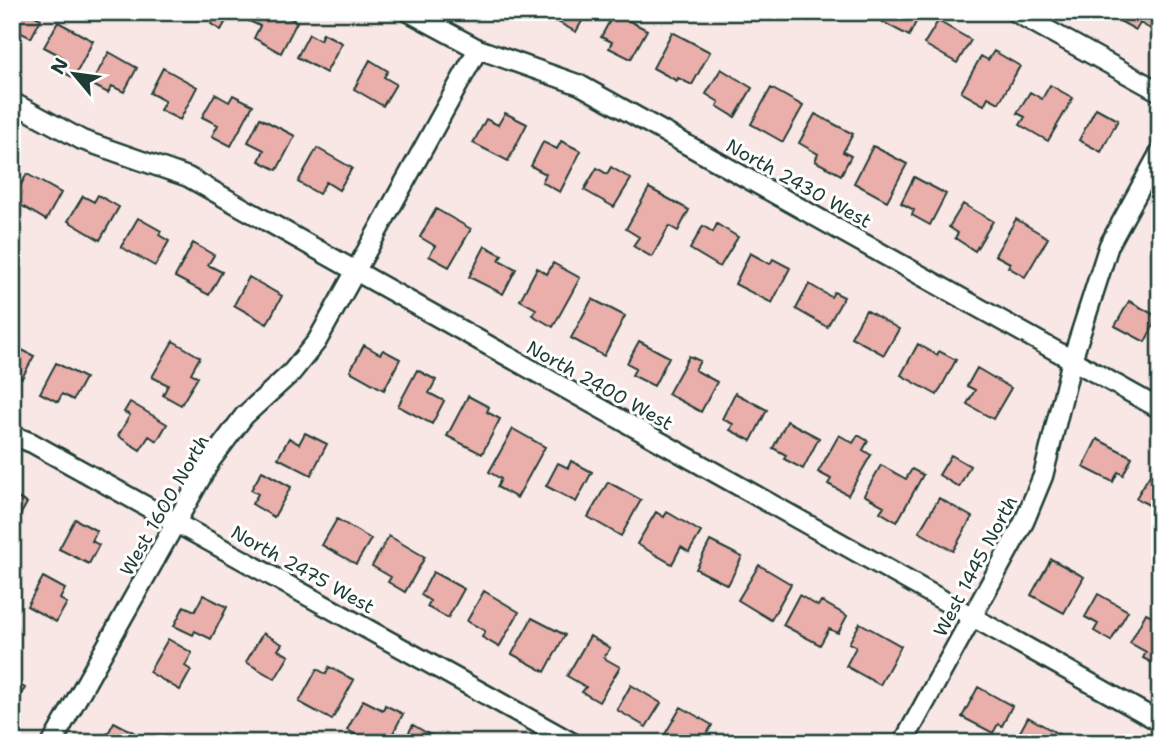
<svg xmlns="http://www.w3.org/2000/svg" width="1172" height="755" font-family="'Shantell Sans',sans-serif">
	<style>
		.building { fill: #eaaeab; stroke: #1f3d34; stroke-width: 2 }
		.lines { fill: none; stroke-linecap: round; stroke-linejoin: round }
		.street-casing { stroke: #1f3d34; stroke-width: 23 }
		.street { stroke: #fff; stroke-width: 18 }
		.labels { text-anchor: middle; stroke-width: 6; stroke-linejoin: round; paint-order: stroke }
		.street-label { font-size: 19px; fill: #1f3d34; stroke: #fff }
	</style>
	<rect width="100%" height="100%" fill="#f9e7e6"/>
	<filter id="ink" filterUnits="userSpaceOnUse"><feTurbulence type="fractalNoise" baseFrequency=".0143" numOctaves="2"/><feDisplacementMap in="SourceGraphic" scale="14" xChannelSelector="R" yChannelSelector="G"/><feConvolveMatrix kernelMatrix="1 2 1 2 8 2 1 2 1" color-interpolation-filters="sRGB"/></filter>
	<g filter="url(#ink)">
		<!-- building -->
		<path class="building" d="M12,12h15l14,7 -10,19 -17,-9 -2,3z
			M212,12h19l-10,18 -10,-6 5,-9z
			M253,12h26l18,10 -16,31 -27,-15 6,-12 -11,-5z
			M563,12h24l-11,20 -18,-10z
			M880,12h41l-12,24 -32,-17z
			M1120,12h40v8l-6,11 -14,-8 -4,7 -20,-11z
			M614,13l33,17 -16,29 -22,-11 3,-6 -11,-5z
			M938,21l33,19 -14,23 -33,-19z
			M58,22l35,19 -19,37 -19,-10 6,-12 -17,-9z
			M672,32l38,20 -18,33 -14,-7 -1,3 -24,-13z
			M323,33l19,10 -16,30 -29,-16 12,-23 11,6z
			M994,51l26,15 -21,37 -11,-6 -4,8 -23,-13 20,-36 7,4z
			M109,52l28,16 -13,24 -12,-6 -4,7 -17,-9z
			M370,60l18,11 -4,6 12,7 -13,22 -29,-17z
			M163,68l34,19 -17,33 -20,-10 5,-9 -15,-8z
			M721,69l31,19 -17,29 -18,-11 2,-4 -13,-8z
			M1050,85l23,13 -25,43 -28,-16 5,-8 -8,-4 13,-21 12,7z
			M771,88l32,18 -20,36 -32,-18z
			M215,94l14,8 4,-7 20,10 -22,41 -19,-10 6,-11 -16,-8z
			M1096,108l22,12 -17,32 -22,-12z
			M505,113l22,11 -19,37 -35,-18 13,-24 12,6z
			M815,114l38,20 -10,18 8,4 -10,19 -26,-14 3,-7 -19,-11z
			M260,118l35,18 -18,34 -18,-9 5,-11 -16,-8z
			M561,141l20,10 -21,41 -18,-10 4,-8 -15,-8 12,-24 14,7z
			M873,146l34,18 -20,37 -33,-18z
			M317,148l35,20 -13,22 -13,-8 -7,12 -21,-12z
			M611,167l20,12 -17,28 -30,-17 13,-22 10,6z
			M27,174l34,19 -15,27 -34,-20z
			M914,177l32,17 -16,31 -18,-10 2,-5 -13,-7z
			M649,188l40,22 -11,21 -9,-5 -17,31 -19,-11 6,-9 -13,-8z
			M98,195l21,12 -19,33 -32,-19 15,-25 11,6z
			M963,204l30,17 -18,30 -20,-13 3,-5 -9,-6z
			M436,209l35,20 -22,38 -20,-11 6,-10 -15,-9z
			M138,218l23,13 -2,4 10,6 -14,25 -34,-19z
			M1016,219l32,19 -23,39 -17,-10 2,-4 -15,-8z
			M717,224l21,13 -18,30 -30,-18 13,-23 10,6z
			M193,243l21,12 -6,10 14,7 -13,23 -34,-18z
			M485,246l17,9 -3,5 17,9 -13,25 -34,-17z
			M750,253l20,11 3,-5 17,9 -18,35 -37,-19z
			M553,263l27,15 -27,49 -21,-12 4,-6 -16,-9 17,-32 10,6z
			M249,277l33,19 -15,28 -33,-19z
			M809,284l22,13 3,-5 10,5 -17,30 -31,-18z
			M592,299l33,17 -21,40 -33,-18z
			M1129,301l29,16 -13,25 -30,-16z
			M866,310l33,19 -15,26 -33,-18z
			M12,337l9,5 -3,6 16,8 -12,22 -10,-5z
			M173,341l27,16 -9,16 7,4 -17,28 -18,-10 5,-10 -16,-8z
			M639,341l30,16 -15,29 -22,-11 4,-7 -9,-5z
			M918,344l19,11 2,-4 17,9 -19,35 -36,-20z
			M364,345l16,9 3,-4 17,9 -16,31 -34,-19z
			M689,356l11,5 -5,9 22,12 -16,30 -33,-18z
			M56,363l29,15 -12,22 -11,-6 -4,8 -18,-9z
			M977,368l34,20 -18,31 -26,-15 8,-14 -8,-4z
			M417,370l19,10 -7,13 15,8 -12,23 -34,-18z
			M735,393l32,17 -16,31 -21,-11 3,-6 -11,-5z
			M468,396l21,11 -2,5 13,7 -18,35 -35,-18z
			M130,402l37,22 -10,17 -8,-5 -9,14 -22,-14 12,-21 -6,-3z
			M787,421l32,17 -16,31 -19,-10 2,-4 -13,-7z
			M513,429l32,18 -28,51 -20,-11 4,-8 -12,-7z
			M305,433l22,11 -16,31 -33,-17 11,-20 10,6z
			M839,435l14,8 5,-8 10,6 -5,9 8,5 -23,40 -20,-11 3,-5 -13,-7z
			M1097,439l35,18 -9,18 -5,-3 -5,10 -30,-15z
			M951,455l19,11 -11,21 -20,-12z
			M571,461l21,11 -16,30 -30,-16 12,-23 10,5z
			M881,465l25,14 6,-10 11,6 -26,47 -17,-10 4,-6 -20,-11z
			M262,471l29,16 -17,30 -22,-13 6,-10 -7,-4z
			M1151,473l9,5v33l-24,-13z
			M608,482l33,18 -20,36 -33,-19z
			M12,495l15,8 -15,27z
			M939,498l33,19 -19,34 -34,-19z
			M656,512l8,5 3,-5 34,20 -12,20 -8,-5 -9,17 -35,-20z
			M75,519l22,12 -5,10 7,4 -10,19 -30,-15z
			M337,519l34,20 -15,25 -34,-19z
			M389,536l36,21 -20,35 -17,-10 3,-5 -19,-11z
			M710,541l32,16 -14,28 -32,-16z
			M1051,559l33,18 -20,36 -33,-18z
			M759,565l32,19 -20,36 -33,-20z
			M433,572l31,17 -16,29 -21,-11 3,-6 -9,-6z
			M43,577l22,12 -5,10 7,4 -11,19 -29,-16z
			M484,591l35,21 -20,35 -17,-10 3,-6 -18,-10z
			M1098,594l30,17 -17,30 -17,-10 4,-7 -13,-7z
			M203,595l24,12 -16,32 -16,-8 -2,4 -19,-9 10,-20 11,5z
			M799,595l19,11 3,-5 26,15 -9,17 -9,-4 -9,16 -37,-20z
			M1146,613l14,7v47l-17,-9 3,-6 -16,-9z
			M532,618l33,17 -20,37 -33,-18z
			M860,623l41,23 -21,39 -34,-19 10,-19 -7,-4z
			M263,633l19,11 -4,6 11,6 -14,23 -29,-17z
			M590,636l20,12 -6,10 16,9 -21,35 -17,-10 4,-5 -19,-11z
			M168,639l24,14 -7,13 6,4 -11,20 -31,-18z
			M329,667l25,13 -22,40 -33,-18 18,-33 9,5z
			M12,680l13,8 -13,21z
			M631,685l30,18 -15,24 -29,-17z
			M978,687l34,19 -10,20 -4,-2 -5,9 -31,-16z
			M363,700l20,10 2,-5 18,9 -15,29h-16l-25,-13z
			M681,707l31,18 -10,18h-30l3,-4 -10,-5z
			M1028,717l32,18 -4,8h-42z
			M114,722l36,19 -1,2h-46z
			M413,725l31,18h-41z
			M732,735l13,8h-17z"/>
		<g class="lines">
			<defs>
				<path id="street" d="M409,12l69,37 102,36 580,324
					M1015,12l145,80
					M12,102l70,38 106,37 972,545
					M12,435l20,8 541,300
					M52,743l159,-283 33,-44 48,-44 25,-31 161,-292
					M903,743l121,-221 19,-46 29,-116 37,-115 51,-93"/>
			</defs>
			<!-- street casing -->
			<use href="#street" class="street-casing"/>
			<!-- street -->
			<use href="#street" class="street"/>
		</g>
	</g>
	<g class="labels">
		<!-- street labels -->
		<g class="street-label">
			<text transform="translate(799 183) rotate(29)" y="7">North 2430 West</text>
			<text transform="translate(600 385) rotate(29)" y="7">North 2400 West</text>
			<text transform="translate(164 505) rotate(-60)" y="7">West 1600 North</text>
			<text transform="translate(975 566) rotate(-62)" y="7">West 1445 North</text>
			<text transform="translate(303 569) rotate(29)" y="7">North 2475 West</text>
		</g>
	</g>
	<!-- margin -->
	<rect width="1172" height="755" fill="none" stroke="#fff" stroke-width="42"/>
	<rect x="21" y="21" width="1130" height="713" fill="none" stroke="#1f3d34" stroke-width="2.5" filter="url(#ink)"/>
	<!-- north arrow -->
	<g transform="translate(74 74) rotate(299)" stroke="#ffffff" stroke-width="5" paint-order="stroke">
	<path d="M0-5L12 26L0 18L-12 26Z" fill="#1f3d34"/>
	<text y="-10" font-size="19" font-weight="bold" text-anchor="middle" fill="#1f3d34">N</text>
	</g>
</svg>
